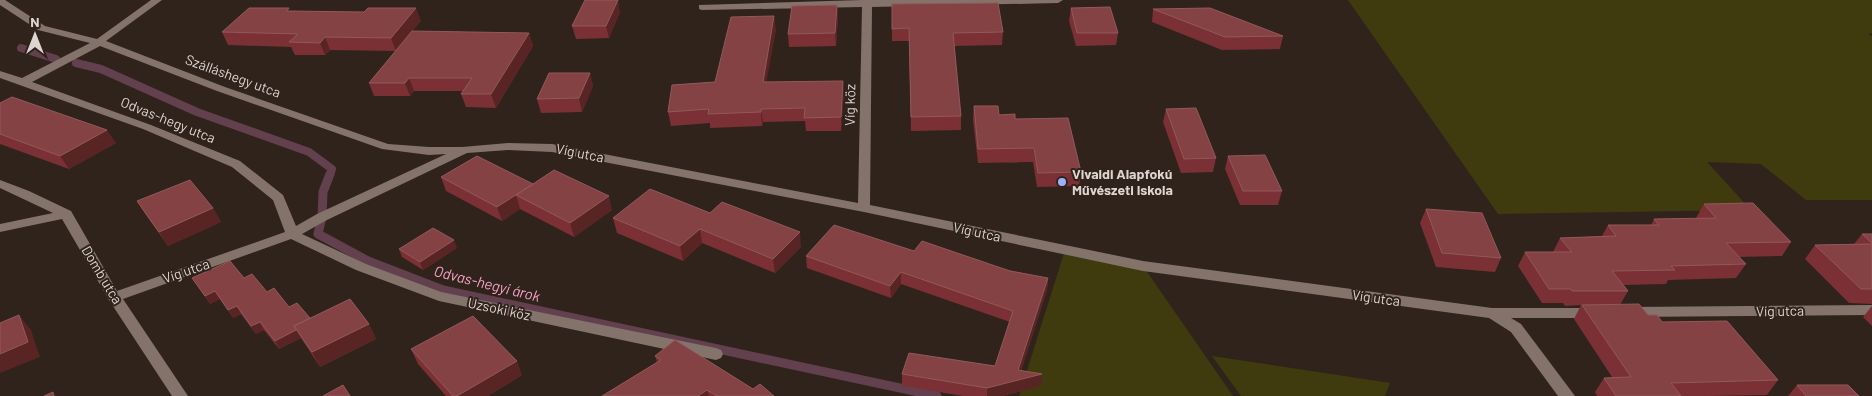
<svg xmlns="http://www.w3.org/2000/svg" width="1872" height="396" font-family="Barlow,sans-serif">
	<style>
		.green { fill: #403b0e }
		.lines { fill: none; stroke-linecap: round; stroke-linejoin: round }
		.stream-far1 { stroke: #63404e; stroke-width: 8 }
		.stream { stroke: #63404e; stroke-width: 9 }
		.street { fill: #83736b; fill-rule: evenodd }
		.wall { fill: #7a3035 }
		.shaded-wall { fill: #582424 }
		.building { fill: #844245; stroke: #92595b }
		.poi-dot { fill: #9db4fd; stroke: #30231c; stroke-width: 2 }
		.labels { text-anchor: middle; stroke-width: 4; stroke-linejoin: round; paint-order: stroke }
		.street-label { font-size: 14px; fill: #ded5d0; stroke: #30231c }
		.poi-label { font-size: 14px; font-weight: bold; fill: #ded5d0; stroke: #30231c; text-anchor: start }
		.water-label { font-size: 15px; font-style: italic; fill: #f7a0c4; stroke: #30231c }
	</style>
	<rect width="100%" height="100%" fill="#30231c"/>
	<!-- green -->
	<path class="green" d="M1348,0h524v33l-4,1 4,2v164h-66l-45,-36 -54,-2 44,48 -253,4z
		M1065,250l78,16 90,130h-214z
		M1212,356l178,27 -5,13h-144z"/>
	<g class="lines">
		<!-- stream-far1 -->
		<path class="stream-far1" d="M21,48l35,11
			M76,63l25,6 96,43 112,40 23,17 -2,6"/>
		<!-- stream -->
		<path class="stream" d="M330,174l-7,18 -1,25 -4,17 50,27 75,29 494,106"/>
		<!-- street -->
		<path class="street" d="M0,0h5l40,26 52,13 54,-39h11l-56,41 119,46 163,57 41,3h33l46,-4 44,1 306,59 4,-196 -160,3 -3,-1v-4l163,-5h201l-5,3 -186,4 -2,198 273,56 349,47h101l5,1 2,4 -2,4 -5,1h-82l10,6 54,72h-17l-47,-64 -22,-14 -346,-47 -279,-59 -312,-60 -44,-2 -41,3 -140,67 -25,14 64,30 75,28 275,56 5,2 2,4 -2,4 -5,2 -277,-59 -83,-31 -65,-31 -168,60 65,97h-16l-63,-96 -47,-81 -62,13v-8l53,-11 -53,-25v-8l29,11 42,20 46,80 168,-59 -12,-32 -41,-33 -89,-38 -143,-51v-7l22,7 68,-35 -52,-13 -38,-25zM100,46l117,45 165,58 47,6 17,-1 -129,60 -21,12 -13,-31 -43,-34 -89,-36 -119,-43z
			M1872,305v10l-244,2 -5,-1 -2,-4 2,-4 5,-1z"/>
	</g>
	<!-- wall -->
	<path class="wall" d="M892,4l111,28 -1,13 -48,1 7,70v14l-50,1 -2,-90h-17z
		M837,5l1,13 -2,28 -47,1 -1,-13z
		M1071,8l47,25 -2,12 -40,1 -7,-25z
		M1153,9l130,27 -3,13 -58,1 -70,-28z
		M291,11l130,10 -9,10 117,2 4,13 -37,62 -30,-1 -5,-13 2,-3h-49l-4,5h-36l-5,-13 27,-32 -66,-1 -5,5h-30l-4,-8 -63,-2 -6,-13z
		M620,12l-11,26 -33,1 -4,-13z
		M776,29l-10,53 78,12 -3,37h-35l-1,-10 -42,1 -1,4 -52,2v-5l-39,3 -3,-14 47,-30z
		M590,73l3,13 -11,26 -41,1 -4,-14z
		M0,103l116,40 -47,26 -69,-25z
		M974,106l25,9 16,4 66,53 -2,14 -42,1 -4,-25 -55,1 -5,-43z
		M1166,109l50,49 -3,14 -32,1 -18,-51z
		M1228,156l54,35 -4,14h-38l-15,-36z
		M441,177l92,7 79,26 -38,27 -54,-28 -18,12 -56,-30z
		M137,201l76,7 8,14 -53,24 -22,-31z
		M1704,204l87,38 -9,14 -43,1 7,7 -10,14 -68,2 -2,4 -43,1 5,6 -8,14 28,10 130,65 -11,15 -58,1h-112l-2,-4 9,-14 8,-1 -38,-58 7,-14 -16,1 -2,-3h-21l-24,-37 7,-14h28l7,-14 42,-2 6,-11h43l3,-6 42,-1z
		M1426,209l75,49 -6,14 -59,-5 -16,-44z
		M710,213l91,34 -26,26 -73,-30 -19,18 -66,-28 -4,-15z
		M1862,234h10v70l-23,-1 -44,-44 10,-14 39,-1z
		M457,248l-34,22 -21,-13 -3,-8z
		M914,251l134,27 -1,12 -26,81 20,15 -39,10h-39l-61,-10v-12l93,-8 15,-44 -109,-38 -10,14 -84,-30 -1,-12z
		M192,278h52l45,29 21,11 59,6 7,15 -56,28 -19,-29 -22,11 -15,-19 -8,4 -15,-20 -8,4 -13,-19 -10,5z
		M1872,306v20l-9,-9z
		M411,349l111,26 -34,21h-42l-28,-32z
		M655,356l98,33 21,7h-172l55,-34z
		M1797,385l62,11h-71z"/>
	<!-- shaded-wall -->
	<path class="shaded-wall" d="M618,0l2,12 -11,26 -3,-12z
		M837,5l1,13 -2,28 -1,-13z
		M416,8l5,13 -25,30 -5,-13z
		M774,16l2,13 -12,66 -1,-13z
		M529,33l4,13 -37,62 -5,-14z
		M325,37l5,13 -5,5 -5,-12z
		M590,73l3,13 -11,26 -3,-14z
		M409,78l5,13 -4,5 -5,-13z
		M843,81l1,13 -3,37v-14z
		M761,109l2,13 -1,4 -1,-14z
		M107,130l9,13 -47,26 -9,-13z
		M533,184l-17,11 4,14 -18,12 -5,-14z
		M609,196l3,14 -38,27 -4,-14z
		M213,208l8,14 -53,24 -9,-14z
		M700,229l2,14 -19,18 -3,-15z
		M800,232l1,15 -26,26 -2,-14z
		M454,240l3,8 -34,22 -3,-8z
		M901,272v12l-10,14 -1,-12z
		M1048,278l-1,12 -29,90 24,-6 -1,12 -39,10h-15v-8l31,-18z
		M215,291l5,8 -10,5 -5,-8z
		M237,306l4,8 -8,4 -5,-8z
		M19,315l12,15 9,27 -40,16v-19z
		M260,322l4,8 -8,4 -5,-8z
		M369,324l7,15 -56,28 -8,-15z
		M296,330l5,8 -22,11 -4,-8z
		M517,361l5,14 -34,21h-31z
		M707,390l2,6h-11z"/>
	<!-- building -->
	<path class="building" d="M585,0h33l-12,26h-34z
		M998,3l5,29 -50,1 8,83 -50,1 -2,-89 -17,1v-25z
		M837,5l-2,28 -47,1 4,-28z
		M1110,7l8,26h-41l-6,-25z
		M249,8h40l-2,3 77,1 4,-4h48l-25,30 -66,-1 -5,6 -31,-1 9,-8 -76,-2z
		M1210,8l73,28 -58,1 -72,-28z
		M774,16l-11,66 80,-1 -2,36 -37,1 1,-10 -44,1v3l-53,2 1,-5 -41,3 4,-27 43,-3 16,-65z
		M412,31l117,2 -38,61h-30l11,-16h-63l-4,5h-36z
		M549,73h41l-11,25 -42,1z
		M12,97l95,33 -47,26 -60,-22v-31z
		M974,106h24l1,9 16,-1v5l53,-1 13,54 -43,1 -4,-25 -56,1z
		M1196,108l20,50 -32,1 -18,-50z
		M1265,155l17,36h-39l-15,-35z
		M477,156l56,28 21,-14 55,26 -39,27 -54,-28 17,-11 -36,23 -56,-30z
		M190,180l23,28 -54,24 -22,-31z
		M650,189l60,24 12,-11 78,30 -27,27 -73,-30 -20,17 -67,-28z
		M1753,203l38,39 -65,1 20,21 -75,2 4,4 -63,1 16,20h-56l-1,-2h-22l-24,-37h47l-12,-14 56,-2 -8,-11h51l-5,-6 62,-1 -12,-14z
		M1426,209l56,4 19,45 -59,-5z
		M834,225l80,26 8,-10 88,30 38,7 -30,92 24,4 -55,14 -85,-14 7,-21 86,13 18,-55 -112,-39 -11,14 -84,-30z
		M433,228l21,12 -34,22 -21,-13z
		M1862,234h10v9z
		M1872,244v45h-11l-46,-44z
		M230,261l14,17 8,-4 15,18 7,-4 15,19 8,-4 13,15 -16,8 2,4 -21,11 -15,-19 -9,4 -14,-20 -9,4 -13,-19 -10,5 -13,-18z
		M350,299l19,25 -57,28 -18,-26z
		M1639,304l9,11h9l5,7 65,-1 51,59 -107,3 10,13h-65l-12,-18 27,-1 -49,-72z
		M19,315l9,27 -28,12v-31z
		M473,316l44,45 -60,35h-4l-42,-47z
		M675,340l78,49 7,-5 14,12h-57l-10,-6 -9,6h-96l59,-36 -6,-4z
		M343,385l7,11h-27z
		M1797,385h51l11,11h-53z
		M53,392l1,4h-10z"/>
	<!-- markers -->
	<circle class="poi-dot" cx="1062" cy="182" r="5"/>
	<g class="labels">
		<!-- street labels -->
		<g class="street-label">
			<text transform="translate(233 76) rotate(20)" y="5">Szálláshegy utca</text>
			<text transform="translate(850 105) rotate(-89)" y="5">Víg köz</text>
			<text transform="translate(168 120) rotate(22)" y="5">Odvas-hegy utca</text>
			<text transform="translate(580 153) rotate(11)" y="5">Víg utca</text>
			<text transform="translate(977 232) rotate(12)" y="5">Víg utca</text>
			<text transform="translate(186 271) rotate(-19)" y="5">Víg utca</text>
			<text transform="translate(102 275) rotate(59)" y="5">Domb utca</text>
			<text transform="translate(1376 298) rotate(8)" y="5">Víg utca</text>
			<text transform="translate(499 309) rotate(12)" y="5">Uzsoki köz</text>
			<text transform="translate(1780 311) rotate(-1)" y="5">Víg utca</text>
		</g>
		<!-- poi labels -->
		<g class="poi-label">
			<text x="1072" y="179">Vivaldi Alapfokú<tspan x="1072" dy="16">Művészeti Iskola</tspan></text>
		</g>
		<!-- water labels -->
		<g class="water-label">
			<text transform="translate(487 284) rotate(14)" y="5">Odvas-hegyi árok</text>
		</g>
	</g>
	<!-- north arrow -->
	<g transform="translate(35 35)" stroke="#30231c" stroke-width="4" paint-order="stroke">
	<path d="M0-4L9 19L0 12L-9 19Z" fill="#ded5d0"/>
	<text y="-8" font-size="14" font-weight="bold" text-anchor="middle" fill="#ded5d0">N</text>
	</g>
</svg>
